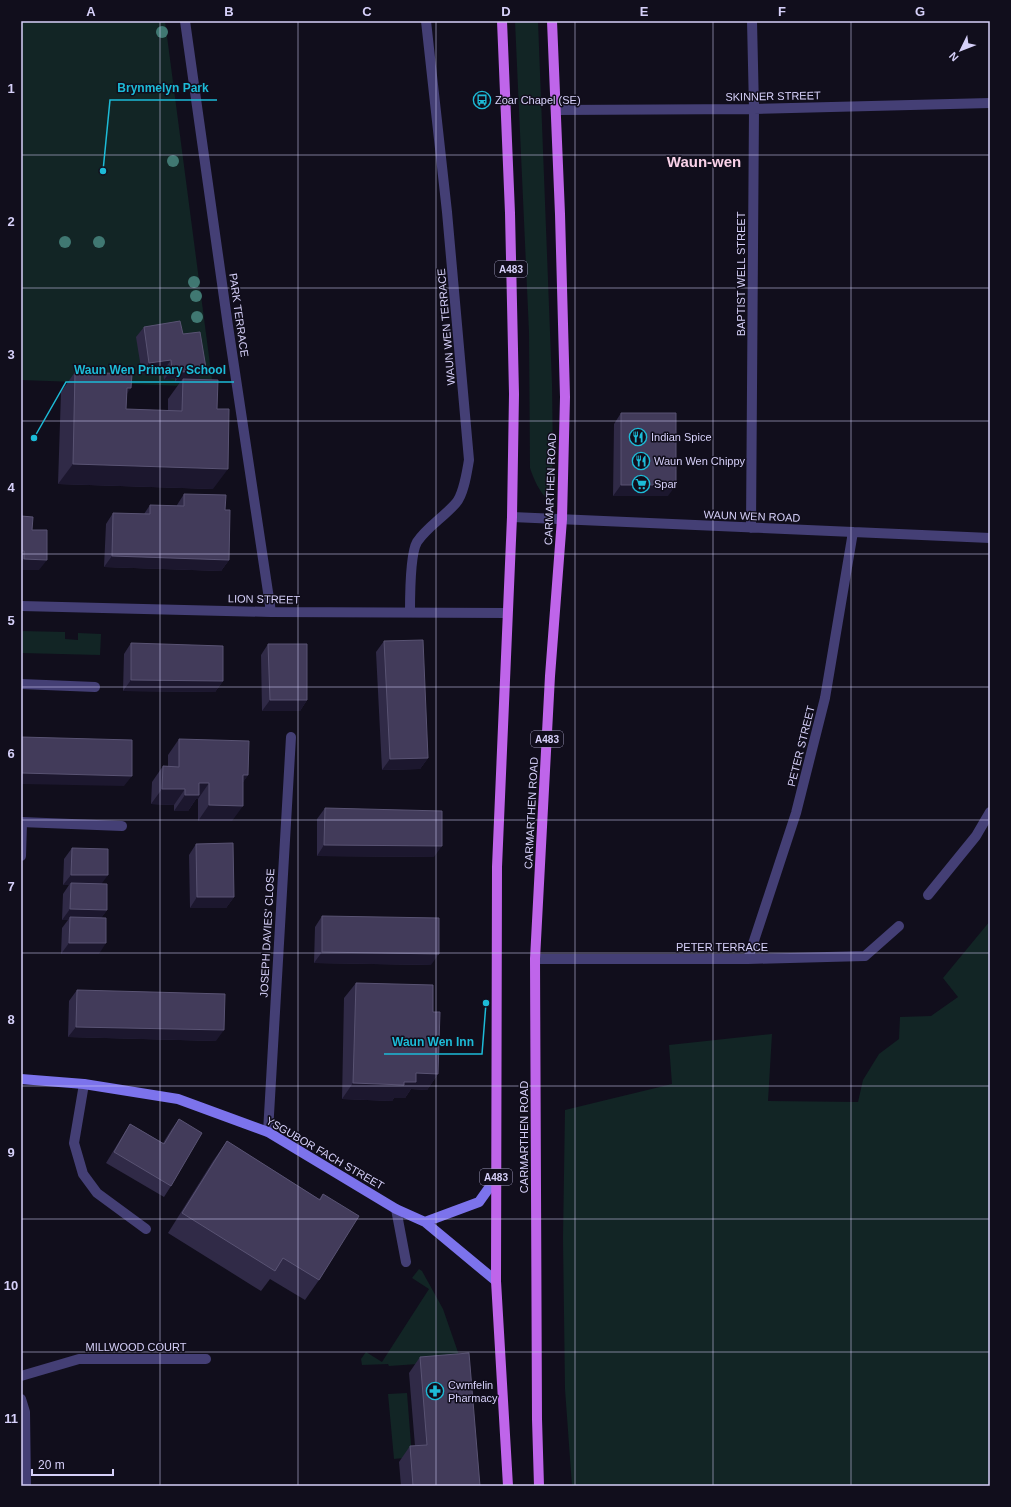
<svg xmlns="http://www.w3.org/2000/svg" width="1011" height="1507" font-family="Helvetica,sans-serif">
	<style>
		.green { fill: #122525 }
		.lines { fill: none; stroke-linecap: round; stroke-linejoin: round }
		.lane { stroke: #443f75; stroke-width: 10 }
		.street { stroke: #443f75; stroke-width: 10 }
		.secondary { stroke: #7c73ec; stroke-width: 10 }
		.primary { stroke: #bf65ea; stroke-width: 10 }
		.tree { fill: #407872 }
		.wall { fill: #302a47 }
		.shaded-wall { fill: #1c172e }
		.building { fill: #423b5a; stroke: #595373 }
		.grid { fill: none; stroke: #d6d0f9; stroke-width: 1; stroke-opacity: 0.55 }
		.labels { text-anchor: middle; stroke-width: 3; stroke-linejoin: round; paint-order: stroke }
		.shield { fill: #110e1c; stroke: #9b96b7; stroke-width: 1 }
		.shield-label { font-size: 10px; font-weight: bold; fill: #d6d0f9 }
		.street-label { font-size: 11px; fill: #d6d0f9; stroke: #110e1c }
		.poi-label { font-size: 11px; fill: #d6d0f9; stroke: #110e1c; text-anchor: start }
		.district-label { font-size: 15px; font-weight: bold; fill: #f9d1e8; stroke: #110e1c }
		.leader { fill: none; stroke: #1dbbd7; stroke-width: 1.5 }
		.callout-dot { fill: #1dbbd7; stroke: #110e1c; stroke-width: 1.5 }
		.callout-label { font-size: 12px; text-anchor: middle; font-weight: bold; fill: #1dbbd7; stroke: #110e1c; stroke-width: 3; stroke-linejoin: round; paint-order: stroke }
		.neatline { fill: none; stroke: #d6d0f9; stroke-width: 1.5 }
		.grid-label { font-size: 13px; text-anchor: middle; font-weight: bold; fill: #d6d0f9 }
	</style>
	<rect width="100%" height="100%" fill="#110e1c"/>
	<!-- green -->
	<path class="green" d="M21,21h144l48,366 -192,-7z
		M515,21h23l14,363 1,76 -5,40c-9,-9 -14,-20 -18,-32l-1,-136z
		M21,631l44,1v7l13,1v-7l23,1 -1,21 -79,-2z
		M990,921v565h-418l-7,-97 -2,-151 2,-128 107,-26 -3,-39 103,-11 -4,67 90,1 5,-22 16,-26 20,-15 1,-22 31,-1 27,-19 -15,-19z
		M419,1269l3,2 21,38 18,52 -72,5 -1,-2 -26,1 -1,-6 5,-7 16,10 47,-73 -17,-11z
		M407,1393l5,64 -18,2 -6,-65z"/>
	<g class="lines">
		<!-- lane -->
		<path class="lane" d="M84,1084l-10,59 9,31 14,19 49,36
			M396,1209l10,53"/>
		<!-- street -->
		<path class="street" d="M185,21l43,305 43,286
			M556,110l198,-1 236,-6
			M512,517l478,21
			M751,528l3,-419 -2,-88
			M21,606l250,6 236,1
			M410,612c0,-15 0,-58 7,-70 10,-15 27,-25 39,-39 8,-9 11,-32 13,-43l-22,-248 -21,-191
			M21,684l74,3
			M21,822l101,4
			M21,856l1,-34
			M928,895l48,-59 14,-24
			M535,959h213l117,-3 34,-30
			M748,959l48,-146 29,-115 28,-166
			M268,1132l23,-395
			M21,1376l58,-17h127
			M21,1399l4,13 1,74"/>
		<!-- secondary -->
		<path class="secondary" d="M21,1079l63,5 94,15 90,33 128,77 29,13 71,59
			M425,1222l54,-20 17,-24"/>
		<!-- primary -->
		<path class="primary" d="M502,21l8,192 4,181 -2,123 -15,350 -1,414 12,205
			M539,1486l-2,-67 -2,-460 15,-283 12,-157 3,-122 -5,-183 -8,-193"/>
	</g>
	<!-- trees -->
	<g class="tree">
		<circle cx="162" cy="32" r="6"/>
		<circle cx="173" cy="161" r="6"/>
		<circle cx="65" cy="242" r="6"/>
		<circle cx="99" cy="242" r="6"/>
		<circle cx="194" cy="282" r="6"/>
		<circle cx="196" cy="296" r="6"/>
		<circle cx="197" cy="317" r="6"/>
	</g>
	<!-- wall -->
	<path class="wall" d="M144,327l39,7 23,34 -8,11h-3l18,110 -155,-5 3,-92 14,-20 52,23 -1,14 42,2v-12l13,-18 -6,1v-4l-11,2 -1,-9 -21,3 -6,-37z
		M621,413l47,83h-55l1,-72z
		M184,494l45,66 -8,11 -117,-4 2,-43 7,-11 31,1 6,-9 27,1v-1z
		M21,516l11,14 7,40h-18z
		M384,641l44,117 -8,11 -38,1 -6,-118z
		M131,643l92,38 -8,11 -92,-1 1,-37z
		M268,644l39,56 -7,11h-38l-1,-56z
		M179,739l69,36 -5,7 -11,39h-34v-22h-2l-8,12h-14v-6l-23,-1 1,-22 11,-16h5v-11z
		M325,808l109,49 -117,-1v-37z
		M196,844l38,53 -8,11h-36l-1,-53z
		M72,848l30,36 5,26 -6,8 -2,36h-38l1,-26 6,-8h-6l1,-26 6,-9h-6l1,-26z
		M322,916l109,49 -117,-2 1,-36z
		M356,983l77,29 5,62 -11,16 -16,-1 -6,9h-11l-2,3 -50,-2 2,-101z
		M77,990l139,51 -148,-4 1,-36z
		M179,1119l-8,67 -7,11 -58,-34 17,-28 7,-11 33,19 8,-13z
		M227,1141l92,58 4,-5 -4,86 -14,20 -35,-21 -9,12 -93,-58 45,-72z
		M420,1357l60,129h-79l-2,-24 11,-16h5l-6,-73z"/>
	<!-- shaded-wall -->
	<path class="shaded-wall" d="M171,360l-8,11 -21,3 7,-11z
		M182,367l-7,11 -11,2 8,-11z
		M206,368l-8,11 -15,2v-2l-2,2 -6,1 8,-10z
		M127,388h4l-14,21z
		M73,464l155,5 -15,20 -155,-5z
		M621,485h55l-8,11h-55z
		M21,551h3l-3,4z
		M112,556l117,4 -8,11 -117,-4z
		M24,559l23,1 -8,10h-18v-7z
		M131,680l92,1 -8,11 -92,-1z
		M270,700h37l-7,11h-38z
		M428,758l-8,11 -38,1 8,-11z
		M21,773l111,3 -8,10 -103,-2z
		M243,775h5l-11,16z
		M199,783h10l-11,16h-2l-8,12h-14l11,-16z
		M162,789h23l-11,16 -23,-1z
		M209,805l34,1 -11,15h-34z
		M324,845l118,1 -8,11 -117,-1z
		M71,875h37l-8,11 -29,-3 -2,2h-6z
		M197,897h37l-8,11h-36z
		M70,909l37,1 -8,11 -29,-4 -2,3h-6z
		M69,943h37l-7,11h-38z
		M322,952l117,2 -8,11 -117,-2z
		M76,1027l148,3 -8,11 -148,-4z
		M416,1073l22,1 -11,16 -16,-1 -6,9h-11l-2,3 -50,-2 11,-16 51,-1z"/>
	<!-- building -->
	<path class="building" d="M180,321l3,13 17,-2 6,36 -23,4 -1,-5 -10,2 -1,-9 -22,3 -5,-36z
		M75,372l57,2 -1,14h-4l-1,21 56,2 1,-32 35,1 -1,29h12l-1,60 -155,-5z
		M621,413h55v72h-55z
		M184,494l42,1 -1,15h5l-1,50 -117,-4 1,-43 37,1v-9l34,1z
		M21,516l12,1 -1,13h15v30l-23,-1v-8h-3z
		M423,640l5,118 -38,1 -6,-118z
		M131,643l92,3v35l-92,-1z
		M268,644h39v56h-37z
		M21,737l111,3v36l-111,-3z
		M179,739l70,2 -1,34h-5v31l-34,-1v-22h-10v12h-14v-6h-23l1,-23 16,1z
		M325,808l117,3v35l-118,-1z
		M233,843l1,54h-37l-1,-53z
		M72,848l36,1v26h-37z
		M71,883l36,1v26l-37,-1z
		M322,916l117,2v36l-117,-2z
		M70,917l36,1v25h-37z
		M356,983l77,2v27h7l-2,62 -22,-1v9h-12v3l-51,-2z
		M77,990l148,4 -1,36 -148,-3z
		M179,1119l23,14 -31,53 -57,-34 16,-28 34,20z
		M227,1141l93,59 3,-6 36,22 -40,64 -36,-22 -8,13 -93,-58z
		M469,1353l11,133h-67l-3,-40 17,-1 -7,-88z"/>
	<!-- grid -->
	<path class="grid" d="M160,21v1465M298,21v1465M436,21v1465M575,21v1465M713,21v1465M851,21v1465M21,155h969M21,288h969M21,421h969M21,554h969M21,687h969M21,820h969M21,953h969M21,1086h969M21,1219h969M21,1352h969"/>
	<!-- icons -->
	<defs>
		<symbol id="bus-ring" viewBox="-11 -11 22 22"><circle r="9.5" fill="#110e1c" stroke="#1dbbd7" stroke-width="1.5"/><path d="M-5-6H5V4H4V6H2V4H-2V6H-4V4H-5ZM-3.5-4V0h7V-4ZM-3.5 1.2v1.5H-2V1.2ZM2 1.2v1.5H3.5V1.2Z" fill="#1dbbd7"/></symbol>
		<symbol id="restaurant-ring" viewBox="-11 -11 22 22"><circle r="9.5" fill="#110e1c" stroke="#1dbbd7" stroke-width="1.5"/><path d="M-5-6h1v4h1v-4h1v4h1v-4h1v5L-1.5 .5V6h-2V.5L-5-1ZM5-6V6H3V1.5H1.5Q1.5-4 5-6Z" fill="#1dbbd7"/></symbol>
		<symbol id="supermarket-ring" viewBox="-11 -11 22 22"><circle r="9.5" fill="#110e1c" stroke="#1dbbd7" stroke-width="1.5"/><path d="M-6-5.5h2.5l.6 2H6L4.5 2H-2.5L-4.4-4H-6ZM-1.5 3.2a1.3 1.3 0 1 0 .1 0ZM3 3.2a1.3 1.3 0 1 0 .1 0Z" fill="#1dbbd7"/></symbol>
		<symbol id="pharmacy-ring" viewBox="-11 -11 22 22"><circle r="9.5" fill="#110e1c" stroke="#1dbbd7" stroke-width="1.5"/><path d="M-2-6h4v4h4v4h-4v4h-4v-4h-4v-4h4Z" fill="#1dbbd7"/></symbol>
	</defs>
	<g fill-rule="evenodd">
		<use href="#bus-ring" x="472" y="90" width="20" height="20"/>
		<use href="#restaurant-ring" x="628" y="427" width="20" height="20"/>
		<use href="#restaurant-ring" x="631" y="451" width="20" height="20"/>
		<use href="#supermarket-ring" x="631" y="474" width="20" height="20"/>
		<use href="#pharmacy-ring" x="425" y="1381" width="20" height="20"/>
	</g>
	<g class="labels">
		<!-- shield labels -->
		<g class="shield">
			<rect x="495" y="261" width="32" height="16" rx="3"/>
			<rect x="531" y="731" width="32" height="16" rx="3"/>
			<rect x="480" y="1169" width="32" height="16" rx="3"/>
		</g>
		<g class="shield-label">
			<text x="511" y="273">A483</text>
			<text x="547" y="743">A483</text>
			<text x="496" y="1181">A483</text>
		</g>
		<!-- street labels -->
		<g class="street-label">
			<text transform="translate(773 96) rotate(-1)" y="4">SKINNER STREET</text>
			<text transform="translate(741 274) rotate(-90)" y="4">BAPTIST WELL STREET</text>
			<text transform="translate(239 315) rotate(82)" y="4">PARK TERRACE</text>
			<text transform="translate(446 327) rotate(-95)" y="4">WAUN WEN TERRACE</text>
			<text transform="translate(550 489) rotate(-88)" y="4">CARMARTHEN ROAD</text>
			<text transform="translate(752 516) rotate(2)" y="4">WAUN WEN ROAD</text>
			<text transform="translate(264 599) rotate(1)" y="4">LION STREET</text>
			<text transform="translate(801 746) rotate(-76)" y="4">PETER STREET</text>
			<text transform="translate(531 813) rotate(-87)" y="4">CARMARTHEN ROAD</text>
			<text transform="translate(267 933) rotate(-87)" y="4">JOSEPH DAVIES' CLOSE</text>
			<text x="722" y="951">PETER TERRACE</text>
			<text transform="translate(524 1137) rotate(-90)" y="4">CARMARTHEN ROAD</text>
			<text transform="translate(325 1153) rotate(30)" y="4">YSGUBOR FACH STREET</text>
			<text x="136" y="1351">MILLWOOD COURT</text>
		</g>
		<!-- poi labels -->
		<g class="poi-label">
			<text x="495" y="104">Zoar Chapel (SE)</text>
			<text x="651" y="441">Indian Spice</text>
			<text x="654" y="465">Waun Wen Chippy</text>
			<text x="654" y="488">Spar</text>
			<text x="448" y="1389">Cwmfelin<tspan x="448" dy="13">Pharmacy</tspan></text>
		</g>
		<!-- district labels -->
		<g class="district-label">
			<text x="704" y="167">Waun-wen</text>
		</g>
	</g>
	<!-- callouts -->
	<path class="leader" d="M103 171L110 100H217M34 438L66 382H234M486 1003L482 1054H384"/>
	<g class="callout-dot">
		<circle cx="103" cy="171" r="4"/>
		<circle cx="34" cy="438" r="4"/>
		<circle cx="486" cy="1003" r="4"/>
	</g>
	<g class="callout-label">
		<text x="163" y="92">Brynmelyn Park</text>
		<text x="150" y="374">Waun Wen Primary School</text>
		<text x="433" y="1046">Waun Wen Inn</text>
	</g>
	<!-- border -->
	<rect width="1011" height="1507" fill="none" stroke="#110e1c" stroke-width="44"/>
	<!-- north arrow -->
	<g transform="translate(961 50) rotate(227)" stroke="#110e1c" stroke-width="3" paint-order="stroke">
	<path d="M0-3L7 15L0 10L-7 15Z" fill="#d6d0f9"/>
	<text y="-6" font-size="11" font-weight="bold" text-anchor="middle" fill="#d6d0f9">N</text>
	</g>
	<!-- scale -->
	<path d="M32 1469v6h81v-6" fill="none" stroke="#d6d0f9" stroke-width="2"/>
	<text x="38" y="1469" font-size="12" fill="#d6d0f9" stroke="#110e1c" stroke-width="3" paint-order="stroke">20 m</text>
	<rect x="22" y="22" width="967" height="1463" class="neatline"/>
	<g class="grid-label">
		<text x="91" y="16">A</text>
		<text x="229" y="16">B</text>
		<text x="367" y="16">C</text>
		<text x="506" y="16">D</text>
		<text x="644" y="16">E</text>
		<text x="782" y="16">F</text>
		<text x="920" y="16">G</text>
		<text x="11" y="93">1</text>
		<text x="11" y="226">2</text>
		<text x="11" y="359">3</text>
		<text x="11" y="492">4</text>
		<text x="11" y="625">5</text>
		<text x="11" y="758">6</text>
		<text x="11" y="891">7</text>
		<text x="11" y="1024">8</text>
		<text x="11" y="1157">9</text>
		<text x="11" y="1290">10</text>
		<text x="11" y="1423">11</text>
	</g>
</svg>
